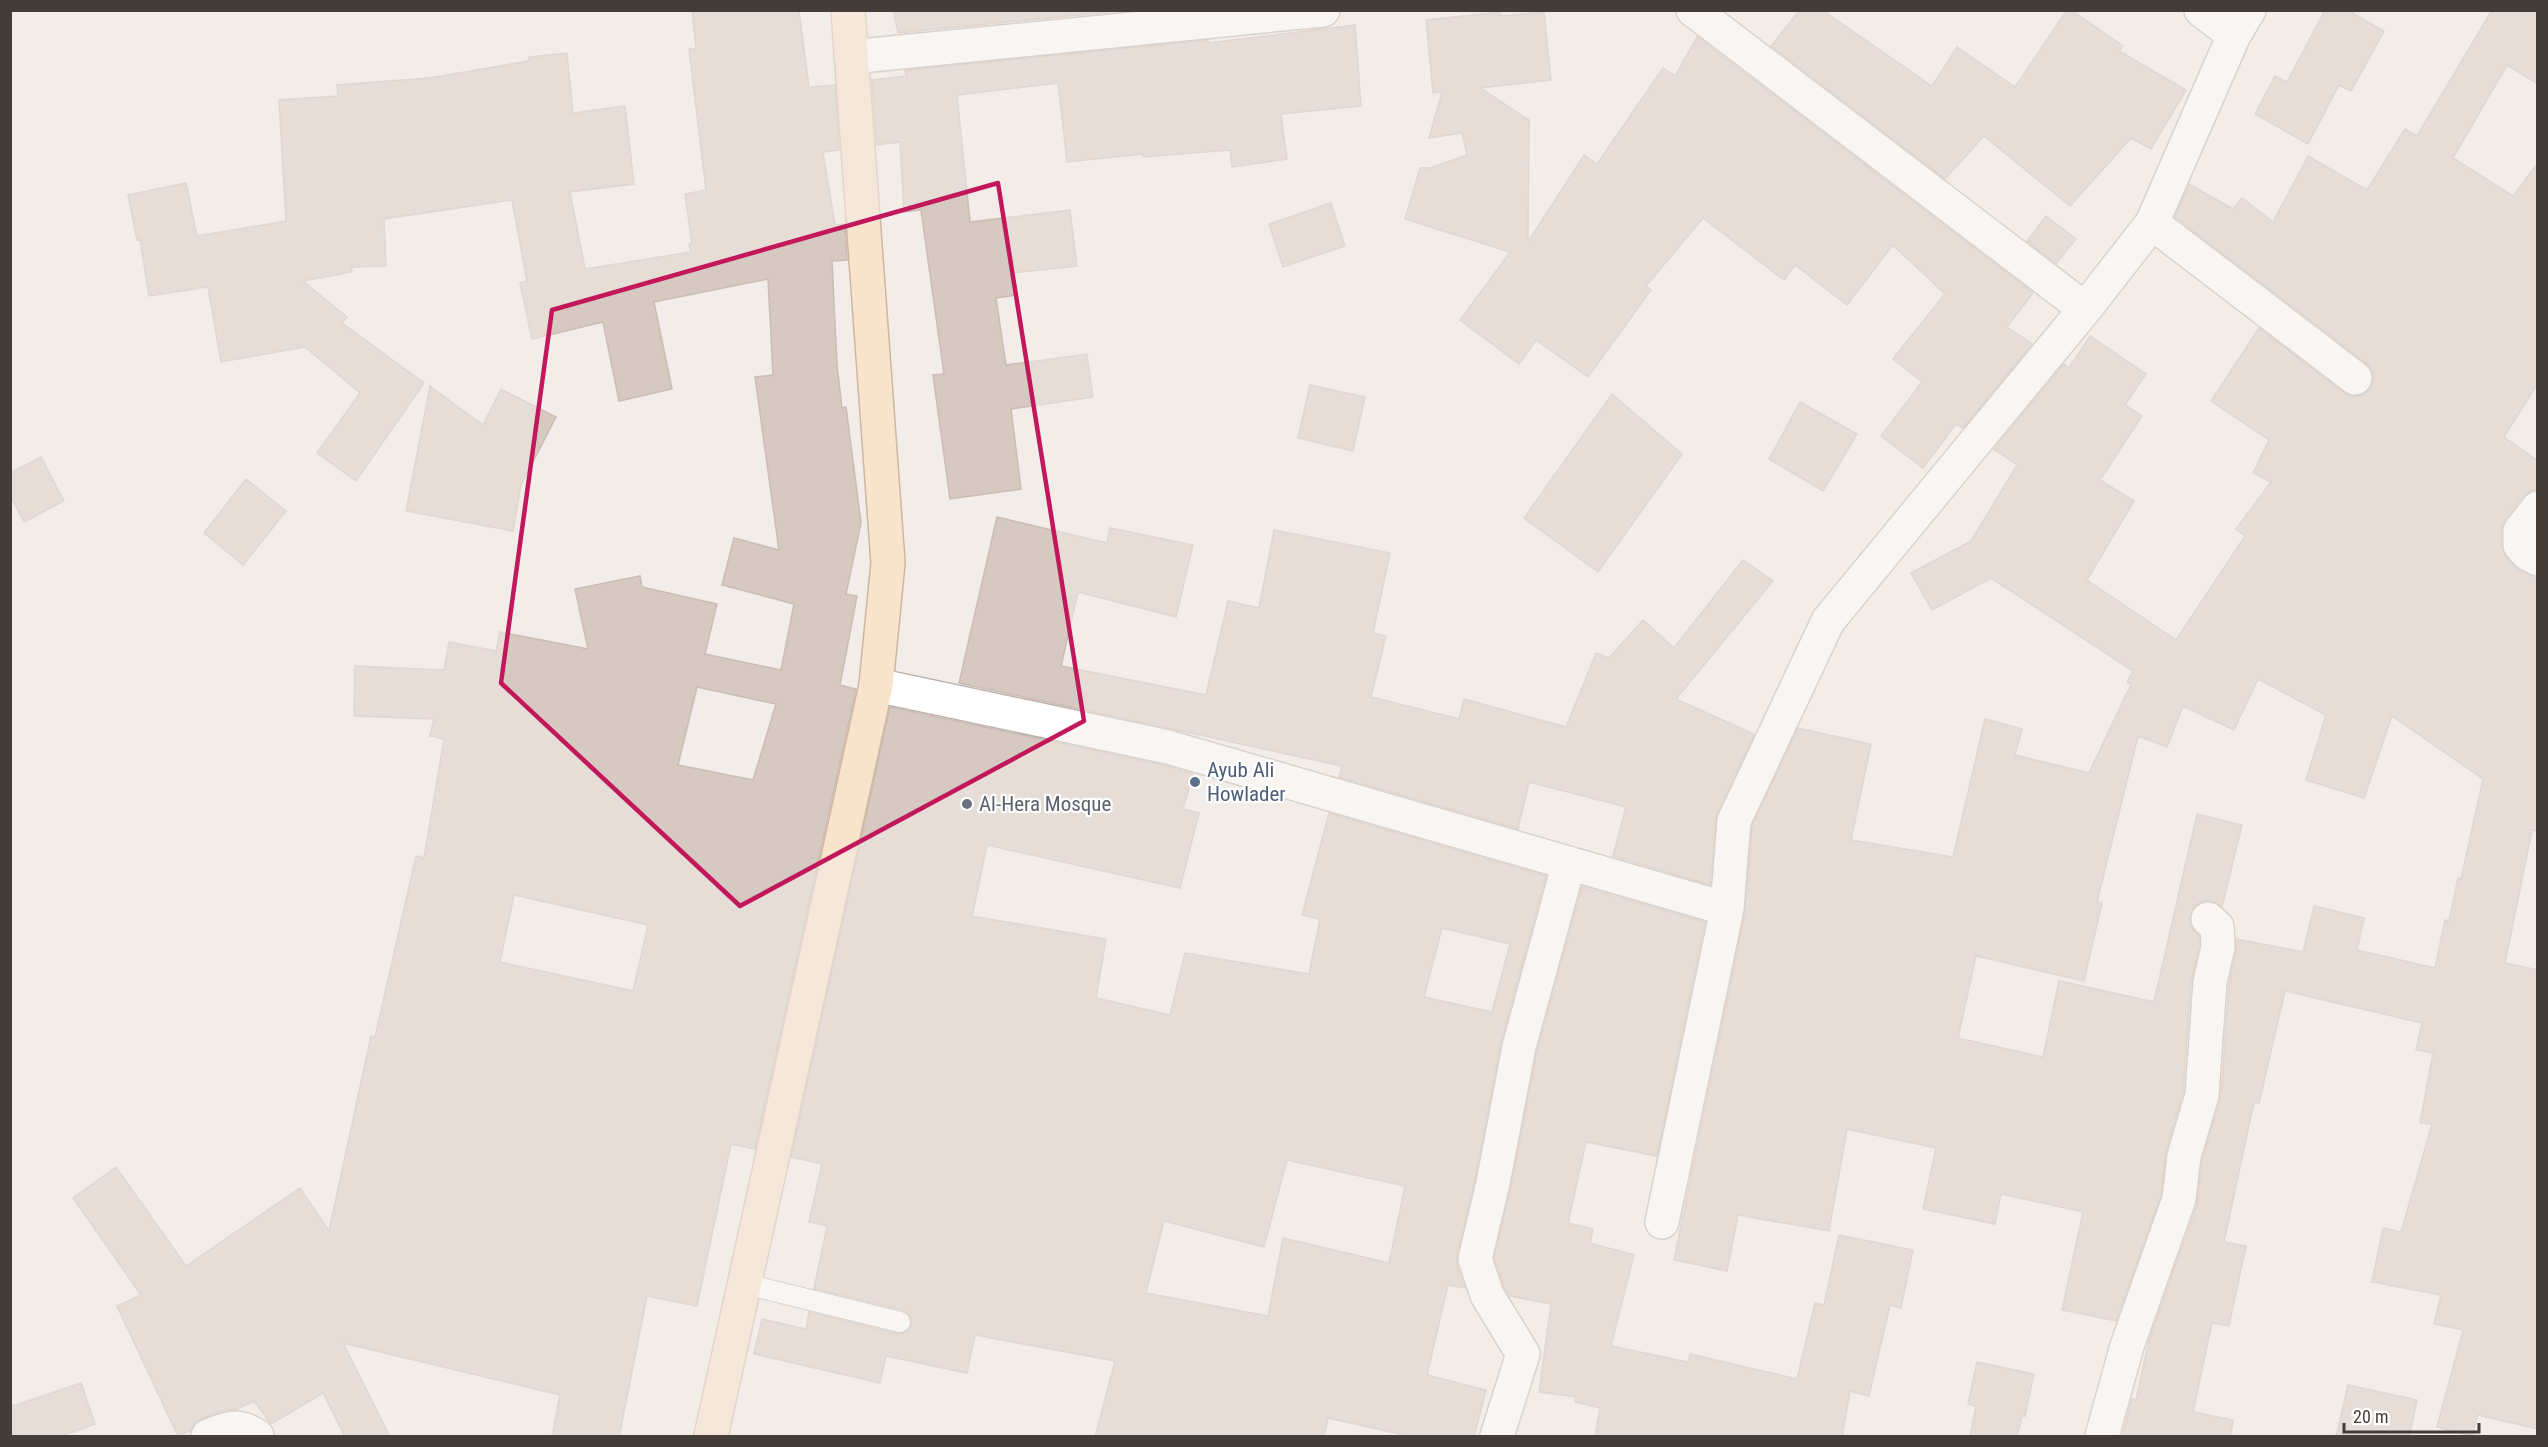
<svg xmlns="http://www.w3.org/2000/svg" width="2548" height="1447" font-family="'Roboto Condensed',sans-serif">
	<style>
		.building { fill: #d5c9c2; stroke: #ccbcb3; stroke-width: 1.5; fill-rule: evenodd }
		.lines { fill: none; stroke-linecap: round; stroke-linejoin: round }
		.lane-casing { stroke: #bcb2ac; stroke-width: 22 }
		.street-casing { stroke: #bcb2ac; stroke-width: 36 }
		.secondary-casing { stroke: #cfb79f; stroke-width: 36 }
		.lane { stroke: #fff; stroke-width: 20 }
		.street { stroke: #fff; stroke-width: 33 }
		.secondary { stroke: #f8e3cc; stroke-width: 33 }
		.marked { fill: none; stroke: #c2185b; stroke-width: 4.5; stroke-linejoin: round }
		.service-dot { fill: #5c6f8a; stroke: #fff; stroke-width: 2 }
		.worship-dot { fill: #6b7280; stroke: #fff; stroke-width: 2 }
		.labels { text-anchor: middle; stroke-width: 4.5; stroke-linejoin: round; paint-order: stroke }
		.service-label { font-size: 21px; fill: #4e5e75; stroke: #fff; text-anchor: start }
		.worship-label { font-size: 21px; fill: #5b616d; stroke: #fff; text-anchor: start }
	</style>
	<rect width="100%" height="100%" fill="#f2ede8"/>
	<!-- building -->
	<path class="building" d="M692,10h107l10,77 26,-2 4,65 -16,2 12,73 10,-1 2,36 -15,1 5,104 5,43 4,-1 15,116 -15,71 11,2 -17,89 16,4 -101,460 -24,-5 -34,162 -50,-10 -28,141h-67l8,-42 -217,-52 47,94h-45l-22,-44 -52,31 -17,-23 -17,8 -15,2 -21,8 -7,5 -4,7 -12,5 -61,-130 24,-11 -68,-97 43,-31 70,99 114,-78 29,43 42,-195 4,1 41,-181 8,2 20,-119 -14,-3 4,-17 -80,-3 1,-50 89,4 5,-28 47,9 4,-19 88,17 -13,-60 65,-13 2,11 75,17 -12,50 76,16 13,-66 -72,-19 12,-47 45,12 -24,-173 18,-2 -5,-96 -114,23 18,87 -53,12 -16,-79 -71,17 -12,-56 7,-2 -15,-81 -128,19 2,47 -35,1 1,5 -49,9 44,36 -5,6 82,60 -68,98 -39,-28 43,-60 -55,-46 -84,15 -13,-75 -59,9 -9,-57 -3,1 -9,-45 58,-12 11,53 89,-15 -7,-121 59,-4 -1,-11 92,-7 100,-17v-4l38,-4 6,60 52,-7 9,78 -64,8 15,77 106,-17 -2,-8h3l-7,-50 21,-4 -17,-141h7zM697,687l79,17 -23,76 -75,-15zM514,895l134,30 -15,66 -133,-29z
		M893,10h236l-231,23z
		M1800,10h22l110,76 25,-39 58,40 52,-77h4l52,36 -4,5 67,39 -35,59 -20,-11 -61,68 -86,-70 -39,43 -174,-133z
		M2325,10h22l37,21 -33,60 -12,-6 -31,59 -53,-30 20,-38 12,6z
		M2492,10h46v74l-31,-19 -54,93 60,38 25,-33v220l-34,54 34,24v29l-8,1 -7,5 -18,23 -4,12v14l5,12 13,14 19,6v254l-6,-1 -27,133 33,7v459l-60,-14 -6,21 -35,-9 26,-97 -29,-6 7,-29 -69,-13 11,-54 18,4 31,-108 -12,-1 13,-70 -17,-3 6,-27 -137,-32 -26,112 -5,-1 -30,140 22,4 -17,80 -17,-3 -19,89 40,8 -2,17h-109l10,-38 4,1 13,-60 48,-135 5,-45 19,-63 8,-112 7,-34v-12l67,13 11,-46 50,12 -7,32 78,18 10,-48 4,1 9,-43 3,1 22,-100 -91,-63 -28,82 -58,-18 20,-65 -68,-36 -24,51 -51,-24 -16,41 -29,-11 -41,166 5,1 -18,78 -108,-25 -18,82 85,19 16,-76 95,21 43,-188 45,11 -20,82 -10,-6h-9l-9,5 -4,9v9l9,12v9l-8,36 -8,111 -17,59 -5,44 -45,126 -54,-11 21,-98 -82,-18 -6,30 -72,-15 13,-61 -89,-19 -18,102 -91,-16 -11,56 -53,-11 71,-347 7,-87 46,-98 73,16 -20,96 102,17 32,-138 37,10 -7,26 74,18 42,-89 -4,-2 6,-11 -142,-93 -59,32 -21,-37 60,-32 46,-76 -23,-16 70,-85 5,4 21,-32 56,38 -21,31 17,11 -42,64 34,21 -47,79 89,60 69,-104 -9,-7 35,-47 -18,-9 16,-33 -58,-39 48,-73 85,65 9,4 10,-2 7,-6 4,-9 -2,-10 -6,-7 -191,-146 14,-33 44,25 9,-11 31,24 35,-66 59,34 38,-61 12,7z
		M1500,12v4l44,-4 7,68 -71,8 49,32 -1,122 56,-87 13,9 66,-96 12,8 22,-39 336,256 -26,34 25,17 -69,84 -7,-4 -33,44 -42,-32 41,-54 -29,-23 52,-65 -52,-49 -46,60 -52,-40 -11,15 -81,-62 -57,68 5,4 -63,87 -52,-37 -17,24 -59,-44 50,-68 -105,-33 15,-51h10l37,-13 -5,-22 -33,5 13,-46 -9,1 -7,-73z
		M1355,25l6,81 -80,8 6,45 -55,8 -2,-17 -86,7 -1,-3 -76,8 -9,-79 -101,12 13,127 100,-12 7,56 -65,7 4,22 -20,3 10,67 81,-11 6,43 -82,12 10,80 -71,10 -17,-124 11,-1 -23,-164 -17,2 -4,-70 -23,3 -5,-65 34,-4 -1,-6 303,-30v3z
		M1331,203l14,43 -62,21 -14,-43z
		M2046,216l30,23 -20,25 -29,-23z
		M1310,385l55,12 -12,54 -55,-13z
		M430,386l53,39 18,-36 55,28 -35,68 -8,46 -107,-20z
		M1612,394l70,60 -84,118 -74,-54z
		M1800,402l57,32 -34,57 -54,-32z
		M41,457l23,44 -40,21 -14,-27v-22z
		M246,479l40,32 -43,54 -39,-32z
		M997,517l110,26 3,-15 83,17 -17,72 -98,-25 -17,74 145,29 22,-94 31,7 15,-78 116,23 -17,80 13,3 -15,61 88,22 5,-20 102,28 30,-74 13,5 34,-38 31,28 69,-88 30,21 -97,118 78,35 -37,79 -7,72 -97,-29 13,-49 -97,-25 -11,47 -179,-52 3,-11 -383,-83z
		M890,707l273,58 30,9 -10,35 16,4 -19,75 -193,-43 -15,71 134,23 -10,59 74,17 15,-62 124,21 11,-55 -18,-4 27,-102 217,63 -45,166 -26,137 -18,76v10l8,23 -17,-3 -21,90 59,15 -12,47h-60l-86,-19 -4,19h-229l20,-76 -140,-26 -8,38 -81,-17 -6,27 -126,-29 8,-35 44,10 3,-17 89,22 10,-3 4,-7 -3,-10 -6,-4 -89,-21 13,-63 -18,-4 13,-58 -31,-7zM1442,928l68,16 -18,68 -68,-15zM1287,1160l118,26 -16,77 -106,-25 -15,78 -122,-23 18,-72 100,26z
		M1582,887l123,35 -48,234 -71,-14 -18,81 25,6 -3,14 44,12 -23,91 77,16 2,-8 107,25 18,-76 9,2 15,-70 74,15 -12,58 -11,-3 -21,91 -19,-5 -8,46h-247l5,-29 -25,-6 1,-5 -37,-5 12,-88 -41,-8 -6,-9 -10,-29 17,-71 26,-136z
		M1977,1362l57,12 -9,42 -3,-1 -5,22h-47l6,-31 -8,-2z
		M81,1383l14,41 -36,13h-49v-30z
		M2348,1385l69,15 -8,37h-73z"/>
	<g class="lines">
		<defs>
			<path id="lane" d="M745,1284l155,38"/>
			<path id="street" d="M1693,10l392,299
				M2201,10l33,25 15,-25
				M851,57l472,-47
				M2152,223l203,155
				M2538,508l-18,23v14l8,9 10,5
				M876,685l292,62 559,162
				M1662,1222l65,-313 7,-88 94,-200 257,-312 67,-86 82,-188
				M208,1436c21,-8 29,-13 49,0
				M1497,1436l26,-82 -36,-59 -12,-36 18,-76 26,-136 50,-184
				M2102,1436l25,-90 52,-147 5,-43 18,-61 8,-113 8,-35 -1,-20 -9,-8"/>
			<path id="secondary" d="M711,1436l165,-751 12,-122 -40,-553"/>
		</defs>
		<!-- lane casing -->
		<use href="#lane" class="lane-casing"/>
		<!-- street casing -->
		<use href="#street" class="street-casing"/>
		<!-- secondary casing -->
		<use href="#secondary" class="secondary-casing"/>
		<!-- lane -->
		<use href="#lane" class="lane"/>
		<!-- street -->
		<use href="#street" class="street"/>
		<!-- secondary -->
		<use href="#secondary" class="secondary"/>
	</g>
	<!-- marked area -->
	<path d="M0 0H2548V1447H0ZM998,183l86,538 -344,185 -239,-223 51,-373z" fill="#f2ede8" fill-opacity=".55" fill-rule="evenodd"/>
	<path class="marked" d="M998,183l86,538 -344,185 -239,-223 51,-373z"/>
	<!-- markers -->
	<circle class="service-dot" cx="1195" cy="782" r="6"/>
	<circle class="worship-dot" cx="967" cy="804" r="6"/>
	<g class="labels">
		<!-- service labels -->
		<g class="service-label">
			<text x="1207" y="777">Ayub Ali<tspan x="1207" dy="24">Howlader</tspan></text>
		</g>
		<!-- worship labels -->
		<g class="worship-label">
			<text x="979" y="811">Al-Hera Mosque</text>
		</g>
	</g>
	<!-- border -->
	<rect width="2548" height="1447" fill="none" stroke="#443c37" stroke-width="24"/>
	<!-- scale -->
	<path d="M2344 1423v9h135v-9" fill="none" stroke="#443c37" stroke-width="3"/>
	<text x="2353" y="1423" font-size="18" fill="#443c37" stroke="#ffffff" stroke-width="4.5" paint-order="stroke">20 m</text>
</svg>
